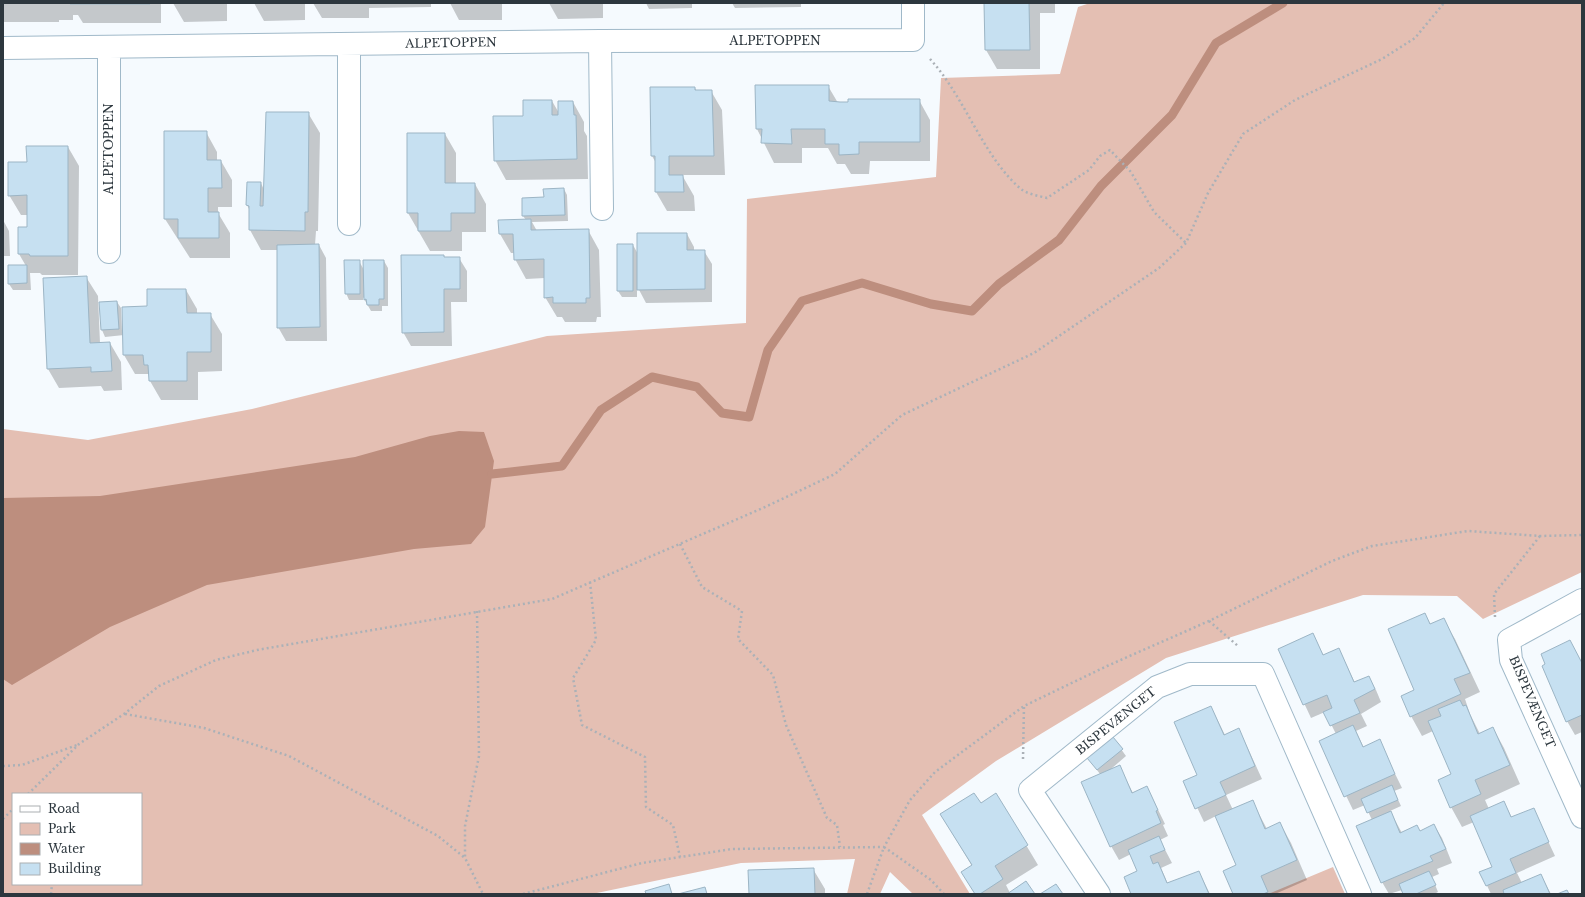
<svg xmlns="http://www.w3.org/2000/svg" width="1585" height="897" font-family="'Libre Baskerville',serif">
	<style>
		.green { fill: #e4bfb3; fill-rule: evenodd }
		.water { fill: #bd8e7e }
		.shadow { fill: #0003 }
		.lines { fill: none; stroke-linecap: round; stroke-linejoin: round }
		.stream { stroke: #bd8e7e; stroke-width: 9 }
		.building { fill: #c6e0f1; stroke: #9cb5c5 }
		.minor-casing { stroke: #a0b9c9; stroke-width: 24 }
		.path { stroke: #abb1b7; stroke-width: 2.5; stroke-dasharray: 2 3; stroke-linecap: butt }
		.minor { stroke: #fff; stroke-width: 22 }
		.labels { text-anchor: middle; stroke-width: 3; stroke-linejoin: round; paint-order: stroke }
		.street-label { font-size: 12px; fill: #2d373e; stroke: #fff }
	</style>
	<rect width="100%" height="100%" fill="#f5fafe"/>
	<!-- green -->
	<path class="green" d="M1090,3h492v569l-99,47 -26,-23 -94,-1 -197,63 -170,103 -74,54 48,79h-57l-23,-22 -10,22h-33l8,-35 -114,4 -149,31h-589v-465l85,11 164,-31 295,-73 199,-13 1,-124 189,-22 5,-99 119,-4 18,-67zM13,794h128v90h-128z
		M1333,867l12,27h-77z"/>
	<!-- water -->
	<path class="water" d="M459,431l25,1 10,29 -9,66 -14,17 -57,5 -207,36 -97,42 -98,58 -9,-6v-181l97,-2 255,-39 75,-21z"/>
	<!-- shadow -->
	<path class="shadow" d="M3,3h158v20h-78l-5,-8h-5v5h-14v2h-56z
		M173,3h54v18l-43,1z
		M254,3h51v17l-41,1z
		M313,3h118v4l-62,1v10h-47z
		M450,3h52v17h-43z
		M549,3h54v15l-45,1z
		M646,3h46v5l-43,1z
		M732,3h69v4l-66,1z
		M985,3h70v10h-15v56h-43l-11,-19z
		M828,86l10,17 81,-3 11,20v41h-60l-1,13h-18l-6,-10h-8l-9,-16h-26v15h-28l-17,-34z
		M695,88l2,3h14l11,19 3,65h-43l12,21 1,15h-28l-11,-19v-29l-4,-7z
		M552,101l7,12 14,-11 11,20v9l3,5 1,43 -82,1 -11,-20 29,-43z
		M308,113l12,20 -2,98h-2l-1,14h4l7,13 1,83h-41l-8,-14v-77h-17l-11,-20v-19l-3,-6 14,-22 3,7z
		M206,132l11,20v9h4l11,19v27h-14v6l12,20v25h-40l-25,-39z
		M445,134l11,19v31h19l11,20v28h-24v19h-32l-22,-38z
		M68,147l11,19 -1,109h-36l-2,-2h-10l1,17h-18l-4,-6 17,-18 -7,-12 9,-26v-13h-7l-12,-20 19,-32z
		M564,189l3,6 1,26 -36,1 5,9 51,-1 11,20 2,67h-4l-1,5h-31l-3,-5h-5l-12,-20v-19l-19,1 -11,-20 -1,-6h-3l-11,-19 26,-14 -3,-4v-17l22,-1z
		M3,220l6,11 1,25h-7z
		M687,234l7,13v4h10l8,13v38l-66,1 -9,-17v11h-15l-4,-6 15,-46 5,9z
		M444,256l1,2h14l8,13v31h-16l1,44h-41l-8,-14z
		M359,261l5,9 20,-9 4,7v38h-6v5h-11l-8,-14v3h-14l-3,-7z
		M86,277l12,19 2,47h10l11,19 1,28 -18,1 -3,-5 -42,2 -11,-19z
		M186,290l11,19v5h13l12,20v37l-24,1v28h-37l-11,-19v-7h-15l-11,-19v-20l-19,2 -3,-7 -2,-27 17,-1 4,6 1,23h2l24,-24z
		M1425,614l6,11 12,-6 12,20 25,53 -15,7 5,15 10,20 13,-6 11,20 16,36 -35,16 4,9 15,-7 8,16 21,-9 22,47 -38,17 5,10 19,-8 10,19h-60l-10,-21 12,-6 -19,-45 -12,5 -11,-20 2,-32 -20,-44 -11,5 -11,-20z
		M1312,634l12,22 15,-7 16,34 13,-6 8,13 5,12 -20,12 6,12 -11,5 8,17 15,-7 23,47 -8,3 7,15 -11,5 12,22 18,-1 14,-7 8,13 10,25 -15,6 2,5 -7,3 6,15 -4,2h-30l-2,-4 -13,4 -7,-12 -10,-62 -7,-15 -12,5 -33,-68 16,-8 -11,-22 -14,6 -32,-69z
		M1582,664v68l-7,3 -8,-14z
		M1211,707l14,28 14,-6 23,50 -36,16 7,15 19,-9 15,28 13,-6 11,20 16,37 -32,14h-41l3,-28 -21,-50 -12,6 -19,-40 13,-6z
		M1113,738l13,18 -15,13 8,-3 14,27 14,-6 18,37 -2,1 5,11 -8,4 12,23 -11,5 7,16 31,-12 11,22h-78l6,-23 -7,-17 -12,6 -8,-14 -11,-72 -12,-16z
		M996,795l42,70 -32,20 4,8 24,1h-59l-13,-22 10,-6 -31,-51 39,-11z
		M813,869l12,20v5h-75z"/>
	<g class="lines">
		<!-- stream -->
		<path class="stream" d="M492,474l70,-8 39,-56 51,-33 45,10 25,26 27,4 19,-67 34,-49 60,-18 69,21 41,7 27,-27 60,-44 42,-54 71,-71 44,-72 67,-40"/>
	</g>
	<!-- building -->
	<path class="building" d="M70,3h80v1h-80z
		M984,3h45l1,47h-45z
		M755,85h74v16l11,1h8v-3h72v43h-61v12l-20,1v-11h-14v-15h-34l1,15 -31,-1 1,-14h-6z
		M650,87h45v3h17l2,66h-45v19h14l1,17h-29v-36h-4z
		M523,100h29v15h6v-14h15l1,14h2l1,44 -83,2 -1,-45h30z
		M266,112h43l-1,100h-3v19l-56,-1v-24l-3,-1 1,-23h14l-1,24h3z
		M164,131h43v29h14l1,28h-14v24h11v26h-41v-19h-14z
		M407,133h38v50h30v30h-24v18h-33v-18h-11z
		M26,146h42v110h-38l-1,-2h-11v-27h9v-32l-19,1v-34h19z
		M564,188l1,27 -43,1v-18l22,-1 -1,-8z
		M531,219v11l58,-1 1,69h-4v5h-33v-6l-9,1v-39l-30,1 -1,-26h-14l-1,-14z
		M637,233h50v17h18v39l-68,1z
		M319,244l1,83 -43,1v-83z
		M617,244h16v47h-16z
		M401,255h43v2h16v32h-16v43l-42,1z
		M344,260h16v34h-15z
		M363,260h21v39h-5v6h-12l-1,-6 -2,1z
		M8,265h19v18l-19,1z
		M87,276l3,67 20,-1 2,29 -21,1v-5l-44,2 -4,-91z
		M147,289h39l1,24h24v39h-24v29h-38l-1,-16h-4l-1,-10h-20l-1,-48 25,-1z
		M117,301l2,28 -18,1 -2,-28z
		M1425,613l5,11 14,-6 26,55 -16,6 7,15 -51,23 -9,-21 13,-6 -26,-61z
		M1313,633l10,22 16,-7 15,34 15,-6 6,13 -21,11 6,13 -30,13 -7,-14 9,-4 -5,-13 -24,10 -25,-56z
		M1570,640l12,23v52l-16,7 -24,-56 3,-2 -4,-10z
		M1460,700l3,6 3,-1 12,29 15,-7 17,38 -35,15 6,14 -31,14 -12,-28 13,-6 -23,-53 13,-5 -3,-7z
		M1211,706l13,29 15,-7 16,38 -35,16 6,13 -31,14 -12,-28 14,-6 -23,-53z
		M1353,725l10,22 17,-8 15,35 -51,23 -25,-56z
		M1113,737l10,12 -26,21 -10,-12z
		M1120,765l12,28 15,-7 11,24 -2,1 5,12 -51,24 -29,-65z
		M1392,785l6,15 -31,13 -6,-14z
		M974,793l7,10 15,-10 32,52 -33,21 8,13 -23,15h-5l-14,-22 11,-7 -32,-51z
		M1253,800l12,29 15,-7 17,38 -36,16 7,16 -5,2h-30l-10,-23 13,-6 -21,-49z
		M1504,801l7,16 23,-9 15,34 -39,17 6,14 -30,13 -7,-14 13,-5 -22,-51z
		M1391,811l9,22 17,-8 3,6 14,-7 12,25 -16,7 3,5 -52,22 -25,-57z
		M1159,836l6,14 -15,6 3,8 5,-2 9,21 32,-12 10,23h-78l-7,-17 13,-6 -9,-21z
		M814,868l1,26h-66l-1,-24z
		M1429,871l7,14 -20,9h-13l-4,-10z
		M1541,874l9,20h-46l-1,-4z
		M1026,881l9,13h-28z
		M669,884l3,10h-26l-1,-3z
		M1056,884l7,10h-23z
		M705,887l2,7h-29z
		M1567,890l2,4h-12z"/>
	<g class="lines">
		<defs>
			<path id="minor" d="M600,41l2,168
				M3,48l597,-7 313,-1v-37
				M349,224v-180
				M109,252v-205
				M1582,600l-73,40 2,20 71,157
				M1099,894l-69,-104 127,-103 33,-13h73l97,220"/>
		</defs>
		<!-- minor casing -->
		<use href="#minor" class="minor-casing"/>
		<!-- path -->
		<path class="path" d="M930,59c35,38 53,98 91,130 6,5 18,7 26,9l42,-28 11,-14 10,-6 21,22 23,40 32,31
			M680,544l22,43 40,24 -4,28 35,36 13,50 41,93 10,7 3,22
			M590,582l6,58 -23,38 9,47 63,32 1,50 27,18 7,32
			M477,611l2,145 -14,70v32l18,36
			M1495,617l-1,-23 46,-58
			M1209,621l29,25
			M125,714l79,14 85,28 149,80 27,22
			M1023,759l1,-53
			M3,766l19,-1 55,-20
			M28,794l51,-50 45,-30 35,-28 57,-26 41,-10 295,-51 211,-91 72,-34 67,-59 132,-62 125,-85 27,-25 22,-50 35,-59 52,-34 87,-41 33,-21 29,-35
			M3,819l10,-10
			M51,894l1,-10
			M523,894l119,-31 90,-14 152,-2 26,-47 25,-28 89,-66 83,-40 102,-45 123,-60 40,-15 96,-15 72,5 42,-1
			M867,894l17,-47 47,33 13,14"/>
		<!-- minor -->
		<use href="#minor" class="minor"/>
	</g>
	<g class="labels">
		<!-- street labels -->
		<g class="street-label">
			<text x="775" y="45">ALPETOPPEN</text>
			<text transform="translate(451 43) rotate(-1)" y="4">ALPETOPPEN</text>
			<text transform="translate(109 149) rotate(-90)" y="4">ALPETOPPEN</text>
			<text transform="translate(1532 702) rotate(67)" y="4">BISPEVÆNGET</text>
			<text transform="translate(1116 721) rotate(-39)" y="4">BISPEVÆNGET</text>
		</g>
	</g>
	<!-- border -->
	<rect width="1585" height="897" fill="none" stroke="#2d373e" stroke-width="8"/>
	<!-- legend -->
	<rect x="12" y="793" width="130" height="92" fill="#ffffff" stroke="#abafb2"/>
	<rect x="20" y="806" width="20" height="6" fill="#ffffff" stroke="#abafb2"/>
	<text x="48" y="813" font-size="12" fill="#2d373e">Road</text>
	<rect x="20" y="823" width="20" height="12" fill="#e4bfb3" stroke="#abafb2"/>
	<text x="48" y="833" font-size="12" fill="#2d373e">Park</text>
	<rect x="20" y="843" width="20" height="12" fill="#bd8e7e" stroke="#abafb2"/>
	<text x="48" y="853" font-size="12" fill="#2d373e">Water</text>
	<rect x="20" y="863" width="20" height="12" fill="#c6e0f1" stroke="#abafb2"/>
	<text x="48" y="873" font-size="12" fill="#2d373e">Building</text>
</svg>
